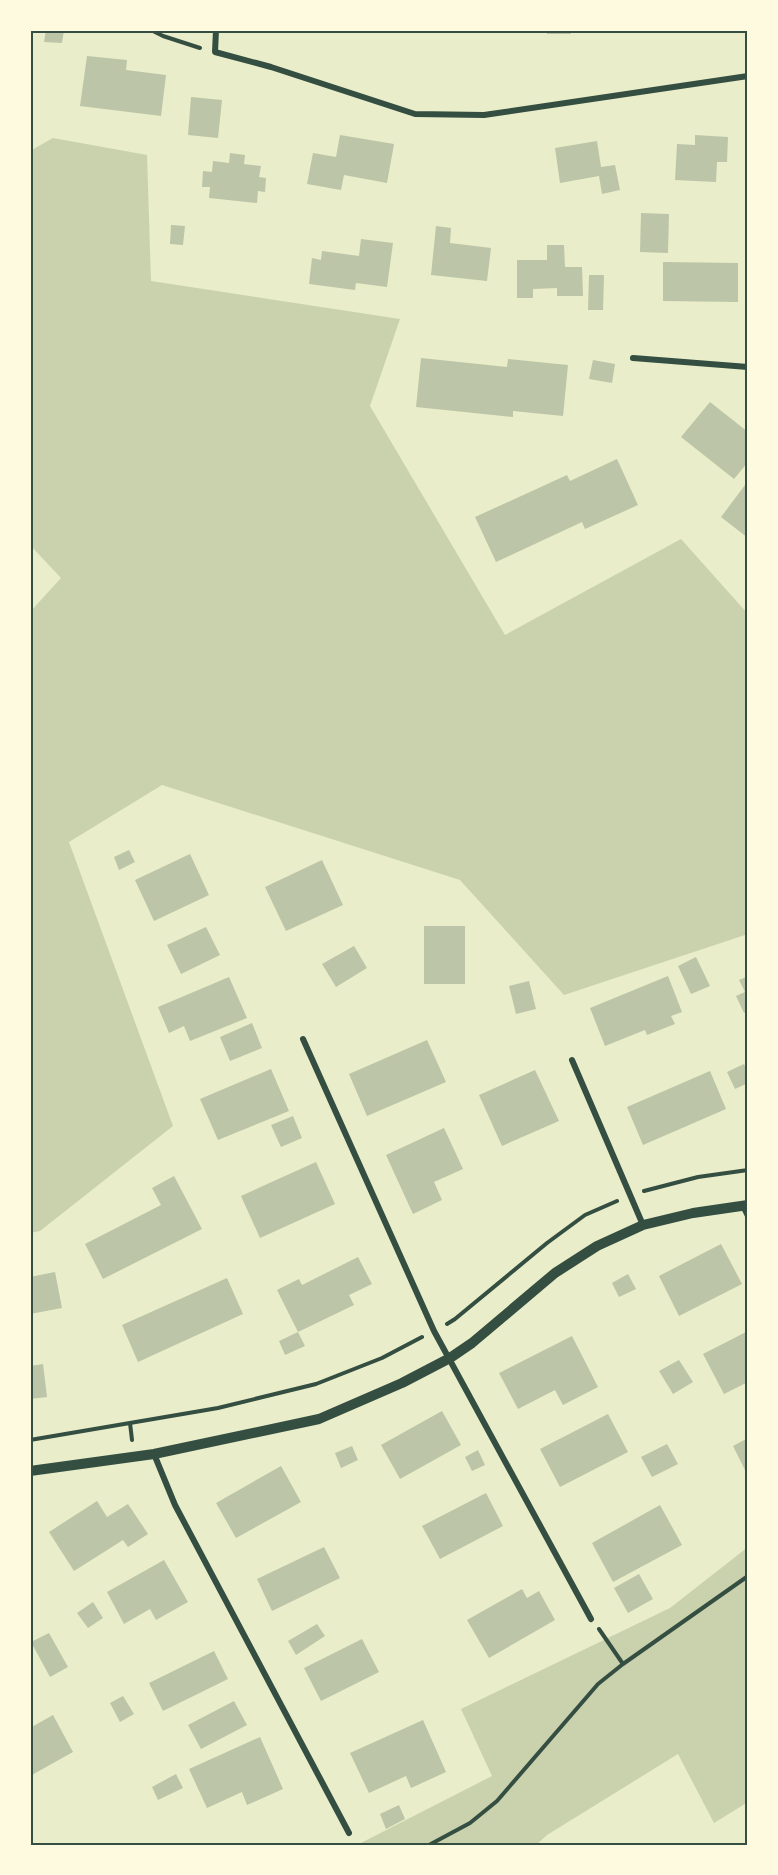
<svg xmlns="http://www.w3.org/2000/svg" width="778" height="1875" font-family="'Public Sans',sans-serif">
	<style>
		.green { fill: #cad2ad }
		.building { fill: #bcc5a7 }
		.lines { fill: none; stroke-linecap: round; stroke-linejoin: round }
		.path { stroke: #344e41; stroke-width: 4 }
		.minor { stroke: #344e41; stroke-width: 6 }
		.tertiary { stroke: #344e41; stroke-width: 10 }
		.neatline { fill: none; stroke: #344e41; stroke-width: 2 }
	</style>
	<rect width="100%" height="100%" fill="#e9edc9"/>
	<!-- green -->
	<path class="green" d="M53,138l94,17 4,126 249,38 -30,87 135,229 176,-96 67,75v320l-184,61 -104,-115 -298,-95 -93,57 104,284 -133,105 -10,2v-621l31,-34 -31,-33v-394z
		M748,1547v255l-34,21 -36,-69 -131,81 -11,10h-506h327l135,-69 -31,-67 209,-101z"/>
	<!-- building -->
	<path class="building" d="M46,30h18l-2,13 -18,-1z
		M547,30h24v4h-24z
		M87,56l40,4 -1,10 40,5 -5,41 -81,-10z
		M191,97l31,3 -4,38 -30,-3z
		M340,135l54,9 -7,39 -43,-8 -3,15 -34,-6 6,-31 23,4z
		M695,135l33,2 -1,25h-10l-1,20 -41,-2 2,-36 18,1z
		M597,141l4,26 14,-2 5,25 -18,4 -3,-18 -39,7 -5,-35z
		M230,153l15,2 -1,9 17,2 -2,11 7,1 -1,14 -7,-1 -1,12 -48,-5 1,-11h-8l1,-16 9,1 1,-11 16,2z
		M641,213l28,1 -1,39 -28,-1z
		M171,225l14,1 -2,19 -13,-1z
		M436,226l15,2 -1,15 41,5 -4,33 -56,-6z
		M361,239l32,4 -6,44 -31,-4 -1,7 -46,-6 3,-26 9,2 1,-9 37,5z
		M547,245h17l1,22h17l1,29h-26v-8l-24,1v9h-16v-38h30z
		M663,262l75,1v39l-75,-1z
		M589,275h15l-1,35h-15z
		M421,358l86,9 1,-8 60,6 -5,51 -50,-5v6l-97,-10z
		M593,360l22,4 -3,19 -23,-4z
		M710,402l38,30v30l-14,17 -53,-42z
		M617,459l21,46 -53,24 -3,-7 -86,40 -21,-45 92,-42 3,6z
		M748,481v57l-27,-21z
		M129,850l6,12 -16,8 -5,-13z
		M190,854l19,41 -55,26 -19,-41z
		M322,860l21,45 -57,26 -21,-44z
		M424,926h41v58h-41z
		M206,927l14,28 -39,19 -14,-29z
		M354,946l13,22 -31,19 -14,-23z
		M696,957l14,29 -19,8 -13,-28z
		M668,976l14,36 -11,4 4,8 -28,11 -2,-5 -40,16 -15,-38z
		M748,976v35l-4,2 -8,-17 9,-4 -6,-12z
		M229,977l18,41 -57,23 -6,-15 -15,7 -11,-26z
		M529,981l7,28 -20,5 -7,-28z
		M252,1023l10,25 -32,13 -10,-24z
		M427,1040l19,42 -79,34 -18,-42z
		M744,1064l4,8v11l-13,6 -8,-17z
		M271,1069l18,42 -71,29 -18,-41z
		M535,1070l24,51 -57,25 -23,-51z
		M710,1071l16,38 -83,36 -16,-38z
		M293,1116l9,22 -21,9 -10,-22z
		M444,1128l19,41 -29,13 8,18 -29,14 -27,-59z
		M316,1162l19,42 -75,34 -19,-42z
		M174,1176l28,53 -99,50 -18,-35 76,-39 -9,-17z
		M721,1244l21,40 -63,32 -20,-40z
		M358,1257l14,27 -23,11 5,10 -56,27 7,14 -20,9 -6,-14 19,-9 -21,-42 22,-11 3,6z
		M55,1272l7,36 -32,6v-37z
		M628,1274l8,15 -17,8 -7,-14z
		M227,1278l16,36 -105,48 -16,-37z
		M748,1331v51l-24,12 -21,-40z
		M572,1336l26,51 -35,18 -8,-15 -37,19 -19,-36z
		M679,1360l14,22 -20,12 -14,-23z
		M43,1364l4,33 -17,2v-33z
		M442,1411l19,34 -61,34 -19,-34z
		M608,1414l20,38 -68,35 -20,-38z
		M748,1438v38l-15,-30z
		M667,1444l11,20 -26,13 -11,-20z
		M352,1446l6,14 -17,8 -6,-15z
		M478,1450l7,15 -13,6 -7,-14z
		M281,1466l20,36 -65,36 -20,-35z
		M486,1493l17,33 -63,33 -18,-33z
		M97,1501l10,16 21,-13 20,30 -20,13 -5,-7 -49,31 -25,-39z
		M660,1505l22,40 -69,37 -21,-39z
		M324,1547l16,31 -68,33 -15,-32z
		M164,1560l24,42 -32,18 -6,-11 -26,15 -17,-32z
		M639,1574l14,25 -25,14 -14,-25z
		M522,1589l5,9 12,-7 16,29 -66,38 -22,-38z
		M93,1602l10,16 -15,10 -11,-15z
		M317,1624l8,12 -29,19 -8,-14z
		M49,1633l19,34 -18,10 -19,-35z
		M362,1639l17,33 -58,29 -17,-33z
		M214,1651l14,28 -65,32 -14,-28z
		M123,1696l11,18 -14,8 -10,-19z
		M234,1701l13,24 -46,24 -13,-24z
		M53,1715l20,37 -43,24v-48z
		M423,1720l23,52 -35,16 -5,-12 -37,17 -19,-40z
		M260,1737l23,52 -36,16 -5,-13 -35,16 -18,-39z
		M176,1774l7,14 -25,12 -6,-13z
		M399,1805l6,14 -19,10 -6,-15z"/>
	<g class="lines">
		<!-- path -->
		<path class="path" d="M151,30l12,6 37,12
			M644,1191l54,-14 50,-7
			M447,1324l8,-5 92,-76 38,-28 32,-14
			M130,1423l2,17
			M30,1440l188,-32 98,-24 66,-26 40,-21
			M599,1629l24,35
			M429,1845l41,-22 27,-22 101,-117 25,-20 125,-88"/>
		<!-- minor -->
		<path class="minor" d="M216,30l-1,22 56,15 144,47 69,1 264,-39
			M633,358l115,9
			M303,1039l131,292 157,288
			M572,1060l71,165
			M743,1206l5,10
			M154,1454l21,51 174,328"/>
		<!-- tertiary -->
		<path class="tertiary" d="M30,1471l124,-17 165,-35 83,-36 48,-25 22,-15 83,-70 42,-27 46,-21 50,-12 55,-8"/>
	</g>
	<!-- border -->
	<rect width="778" height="1875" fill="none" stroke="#fefae0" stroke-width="63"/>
	<rect x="32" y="32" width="714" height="1812" class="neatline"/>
</svg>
